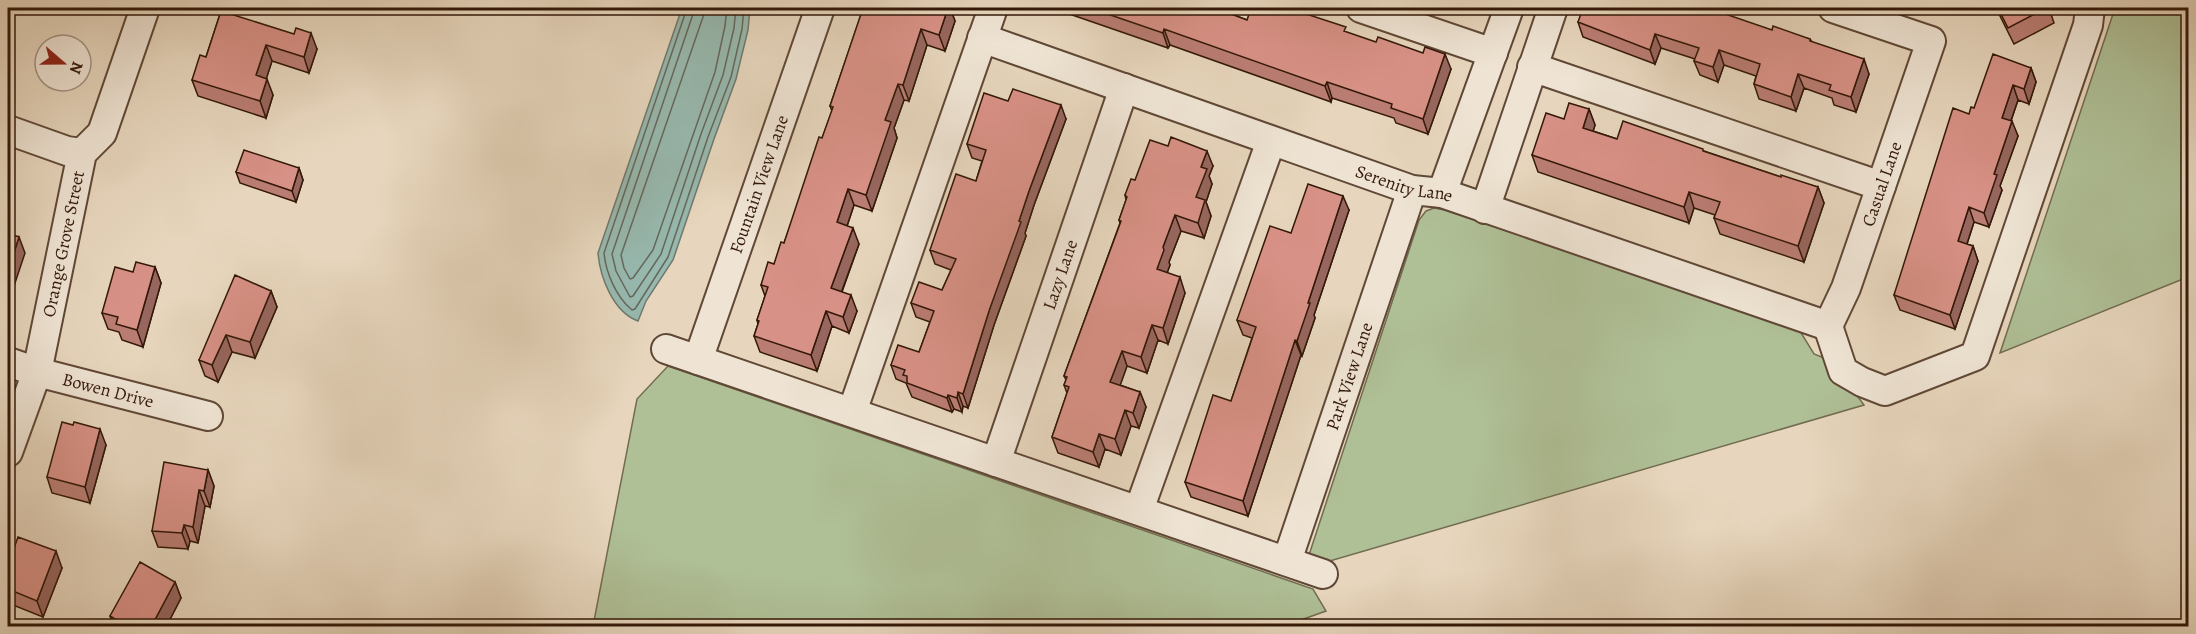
<svg xmlns="http://www.w3.org/2000/svg" width="2196" height="634" font-family="Alegreya,serif">
	<style>
		.green { fill: #afbf96; stroke: #716c50; stroke-width: 1.5 }
		.water { fill: #97b9af; stroke: #6f796d; stroke-width: 1.5 }
		.lines { fill: none; stroke-linecap: round; stroke-linejoin: round }
		.shore { stroke: #65685c; stroke-width: 1.5 }
		.minor-casing { stroke: #604836; stroke-width: 32 }
		.minor { stroke: #efe4d4; stroke-width: 28 }
		.wall { fill: #ba7d73; stroke: #331809; stroke-width: 1.5 }
		.shaded-wall { fill: #97665e; stroke: #331809; stroke-width: 1.5 }
		.building { fill: #d89186; stroke: #331809; stroke-width: 1.5 }
		.labels { text-anchor: middle; stroke-width: 4.5; stroke-linejoin: round; paint-order: stroke }
		.street-label { font-size: 18px; fill: #331809; stroke: #efe4d4 }
	</style>
	<rect width="100%" height="100%" fill="#e7d6bd"/>
	<filter id="stains"><feTurbulence type="fractalNoise" baseFrequency=".00333" numOctaves="4"/><feColorMatrix values="0 0 0 0 .2 0 0 0 0 .09 0 0 0 0 .02 0 0 0 .5 -.17"/></filter>
	<radialGradient id="worn" r=".72"><stop offset=".6" stop-color="#630" stop-opacity="0"/><stop offset="1" stop-color="#630" stop-opacity=".3"/></radialGradient>
	<!-- green -->
	<path class="green" d="M2115,8h73v269l-188,76z
		M1434,208l11,2 343,114 12,7 14,23 15,6 8,8 27,37 -541,158 -15,-5 111,-338 7,-9z
		M668,366l645,223 13,22 -42,15h-691l44,-227z"/>
	<!-- water -->
	<path class="water" d="M682,8h68l-2,22 -12,49 -22,60 -41,121 -27,41 -8,20c-25,-9 -38,-44 -40,-68z"/>
	<g class="lines">
		<!-- shore -->
		<path class="shore" d="M687,8l-83,245c2,20 12,44 28,57l3,-1 33,-52 40,-120 23,-60 11,-48 2,-21
			M695,8l-83,246 4,17 14,26 3,-1 28,-42 40,-120 22,-59 11,-47 2,-20
			M704,8l-1,9 -82,238 3,13 6,11 3,-1 20,-28 62,-178 10,-46 2,-18"/>
		<defs>
			<g id="minor">
				<path d="M1361,8l132,45"/>
				<path id="s1" d="M982,38l430,152 30,3 386,133"/>
				<path d="M1532,67l349,119"/>
				<path d="M8,130l59,21 15,2"/>
				<path d="M1442,193l67,-185"/>
				<path d="M1485,209l68,-201"/>
				<path d="M1828,326l15,45 19,11 23,9 90,-35 113,-331 2,-17"/>
				<path id="s2" d="M1828,326l18,-38 85,-247 -98,-33"/>
				<path d="M666,349l657,225"/>
				<path id="s3" d="M698,360l122,-352"/>
				<path id="s4" d="M8,362l29,10 171,44"/>
				<path d="M852,412l141,-404"/>
				<path id="s5" d="M8,452l29,-80 45,-219 20,-20 43,-125"/>
				<path id="s6" d="M996,462l128,-374"/>
				<path d="M1139,510l132,-369"/>
				<path id="s7" d="M1287,561l125,-371"/>
			</g>
		</defs>
		<!-- minor casing -->
		<use href="#minor" class="minor-casing"/>
		<!-- minor -->
		<use href="#minor" class="minor"/>
	</g>
	<!-- wall -->
	<path class="wall" d="M862,8h88l5,13 -10,30 -18,-6 -18,56 -5,-1 -10,28 3,10 -25,73 -18,-6 -7,21 12,18 -17,48 15,19 -8,22 -17,-7 -15,45 -57,-19 -6,-16 4,-12 -1,-4 8,-24 -4,-11 13,-21 10,-21 48,-132 -2,-5 33,-97z
		M1052,8h166v1l29,11 101,13 103,36 -23,65 -32,-11 -2,-5 -62,-20 -1,4 -161,-57 -2,3z
		M1996,8h53l5,15 -40,21z
		M221,11l96,38 -8,24 -37,-12 -6,18 7,16 -7,23 -68,-22 -6,-16 14,-23z
		M1578,22l194,8 38,9 2,3 57,32 -13,38 -22,-7 -2,-7 -28,-10 -8,23 -37,-12 -5,-15 2,-8 -32,-11 -6,17 -18,-7 -6,-14 1,-2 -34,-11 -6,16 -72,-27z
		M2031,68l5,14 -7,22 -11,-4 -7,21 7,15 -18,50 2,4 -13,37 -15,-5 -7,22 6,2 5,15 -23,68 -55,-19 -6,-15 75,-181 5,-6z
		M1589,109l6,16 -2,6 24,8 87,12 77,26 37,10 6,16 -20,59 -84,-28 -6,-16 1,-3 -21,-7 -5,15 -151,-51 -6,-17 32,-36z
		M1066,119l-32,86 -9,28 1,3 -32,89 -26,83 -5,-2 -1,6 -8,-3 -2,3 -40,-15 -6,-14 -10,-4 -5,-14 28,-13 11,-30 -14,-5 -5,-14 31,-13 9,-20 -16,-6 -5,-14 46,-69 6,-20 -10,-3 -5,-14z
		M1213,166l-4,10 3,8 -6,18 5,14 -7,22 -23,-7 -12,31 1,3 -3,8 18,20 -17,51 -10,-4 -11,33 -20,-7 -7,19 20,7 6,15 -7,21 -8,-2 -10,29 -16,-6 -6,18 -41,-14 -6,-16 15,-44 -3,-8 2,-5 -2,-4 56,-153 -1,-3 7,-20 -1,-5 10,-15z
		M299,168l4,12 -7,22 -56,-19 -4,-11z
		M1349,210l-35,105 1,3 -13,38 -1,-1 -53,161 -57,-19 -6,-15 46,-81 21,-63 -9,-3 -6,-15 54,-87z
		M155,267l6,16 -18,64 -21,-7 -3,-8 -11,-3 -6,-16 31,-41z
		M271,291l6,16 -22,51 -23,-6 -14,30 -13,-6 -6,-16z
		M73,425l33,20 -16,58 -38,-10 -5,-16z
		M208,470l6,16 -4,21 -5,-1 -7,37 -8,-2 -2,8 -30,-2 -6,-16z
		M8,565l54,3 -19,49 -35,-14z
		M175,582l6,16 -15,29h-52l-4,-11z"/>
	<!-- shaded-wall -->
	<path class="shaded-wall" d="M948,8h2l5,13 -10,30 -6,-16z
		M921,29l6,16 -18,56 -6,-16z
		M1164,29l6,16 -2,3 -5,-15z
		M311,33l6,16 -8,24 -5,-16z
		M1655,34l6,14 -6,16 -5,-14z
		M266,45l6,16 -10,31 -6,-17z
		M1719,50l5,15 -6,17 -5,-15z
		M1445,54l6,15 -23,65 -5,-15z
		M1864,59l5,15 -13,38 -5,-15z
		M2031,68l5,14 -7,22 -5,-15z
		M1798,74l6,14 -8,23 -5,-14z
		M267,79l6,16 -7,23 -6,-17z
		M1327,82l5,16 -1,4 -6,-16z
		M898,84l6,16 -10,28 3,10 -25,73 -6,-16 19,-75z
		M2013,85l5,15 -11,32 -5,-14z
		M1061,105l5,14 -32,86 -9,28 1,3 -32,89 -26,83 -5,-14 26,-83 40,-120z
		M1589,109l6,16 -6,19 -6,-16z
		M2012,121l6,15 -18,50 2,4 -13,37 -5,-14 10,-39z
		M1207,151l6,15 -4,10 3,8 -6,18 5,14 -7,22 -6,-15 -2,-26 5,-30z
		M299,168l4,12 -7,22 -4,-11z
		M1818,187l6,16 -20,59 -6,-16z
		M848,189l6,16 -11,33 -6,-16z
		M1689,192l5,16 -5,15 -5,-16z
		M1343,196l6,14 -35,105 1,3 -13,38 -5,-15 11,-38z
		M1969,207l5,15 -11,34 -5,-15z
		M1175,215l6,16 -12,31 1,3 -7,19 -6,-15 6,-22z
		M853,228l6,16 -22,60 -6,-16z
		M19,237l6,16 -17,51v-33z
		M1973,246l5,15 -23,68 -5,-14z
		M155,267l6,16 -18,64 -6,-17z
		M1180,277l5,16 -17,51 -5,-16z
		M271,291l6,16 -22,51 -5,-16z
		M851,295l6,16 -8,22 -6,-16z
		M826,311l6,15 -15,45 -6,-16z
		M1152,325l6,15 -11,33 -6,-16z
		M226,335l6,17 -14,30 -6,-17z
		M1295,340l6,15 -53,161 -5,-15z
		M1122,351l5,15 -11,31 -6,-15z
		M958,392l5,14 -1,6 -5,-14z
		M1140,392l6,15 -7,21 -6,-15z
		M948,395l6,14 -2,3 -5,-14z
		M1125,410l6,16 -10,29 -6,-16z
		M100,429l6,16 -16,58 -5,-16z
		M1099,434l6,15 -6,18 -6,-15z
		M208,470l6,16 -4,21 -6,-16z
		M199,490l6,16 -7,37 -5,-16z
		M184,525l6,16 -2,8 -6,-16z
		M56,551l6,17 -19,49 -6,-16z
		M175,582l6,16 -15,29h-15z"/>
	<!-- building -->
	<path class="building" d="M863,8h85l-9,27 -18,-6 -18,56 -5,-1 -13,36 6,2 -25,73 -18,-6 -11,33 16,6 -22,60 20,7 -8,22 -17,-6 -15,44 -57,-19 5,-15 -2,-1 11,-33 -7,-2 7,-23 6,2 7,-22 3,1 35,-106 3,1 11,-31 -3,-1z
		M1090,8h125l32,12 4,-12h37l58,19 -2,4 32,11 2,-5 45,16 2,-6 20,7 -22,65 -32,-11 1,-4 -65,-22 -2,4 -161,-57 -1,4z
		M1583,8h125l64,22 1,-4 37,13v2l54,18 -13,38 -22,-7 2,-5 -33,-11 -7,23 -37,-13 6,-20 -41,-14 -6,17 -19,-6 5,-13 -44,-14 -5,16 -72,-28z
		M1998,8h48l-38,20z
		M221,11l73,23 2,-6 15,5 -7,24 -38,-12 -10,30 11,4 -7,22 -68,-21 8,-25 6,2z
		M1993,54l38,14 -7,21 -11,-4 -11,33 10,3 -18,53 3,1 -13,38 -15,-6 -11,34 15,5 -23,69 -56,-20 59,-187 16,6 2,-7 3,1z
		M1013,89l48,16 -32,86 -10,30 2,1 -32,89 -26,83 -5,-2 -1,6 -9,-3 -1,3 -40,-15v-7l-4,-1 2,-5 -14,-5 7,-20 21,7 15,-41 -23,-8 8,-21 23,8 14,-31 -26,-9 26,-76 20,7 10,-31 -19,-6 17,-51 24,8z
		M1569,103l20,6 -6,19 34,11 6,-18 80,28v2l78,26v-2l37,12 -20,59 -84,-28 6,-16 -31,-10 -5,15 -152,-52 14,-42 18,6z
		M1171,137l36,14 -6,16 6,2 -11,28 9,3 -7,23 -23,-8 -12,32 1,3 -7,19 23,8 -17,51 -11,-3 -11,32 -19,-6 -12,31 30,10 -7,21 -8,-3 -10,29 -16,-5 -6,18 -41,-15 17,-50 -5,-2 3,-8 -3,-1 57,-155 -2,-1 8,-23 -2,-2 6,-16 4,1 15,-40 18,6z
		M244,150l55,18 -7,23 -56,-19z
		M1308,184l35,12 -35,107h2l-13,38 -2,-1 -52,161 -58,-19 28,-87 18,6 25,-74 -19,-7 33,-94 21,7z
		M8,233l11,4 -11,34z
		M136,262l19,5 -18,63 -21,-6 2,-7 -16,-4 13,-46 18,5z
		M235,275l36,16 -21,51 -24,-7 -14,30 -13,-5z
		M62,422l11,3 1,-3 26,7 -15,58 -38,-10z
		M164,462l44,8 -4,21 -5,-1 -6,37 -9,-2 -2,8 -30,-2z
		M18,537l38,14 -19,50 -29,-12v-24z
		M140,562l35,20 -24,45h-23l-18,-11z"/>
	<g class="labels">
		<!-- street labels -->
		<g class="street-label">
			<text dy="6" stroke="none"><textPath href="#s3" startOffset="186">Fountain View Lane</textPath></text>
			<text dy="6" stroke="none"><textPath href="#s1" startOffset="447">Serenity Lane</textPath></text>
			<text dy="6" stroke="none"><textPath href="#s2" startOffset="152">Casual Lane</textPath></text>
			<text dy="6" stroke="none"><textPath href="#s5" startOffset="216">Orange Grove Street</textPath></text>
			<text dy="6" stroke="none"><textPath href="#s6" startOffset="198">Lazy Lane</textPath></text>
			<text dy="6" stroke="none"><textPath href="#s7" startOffset="195">Park View Lane</textPath></text>
			<text dy="6" stroke="none"><textPath href="#s4" startOffset="104">Bowen Drive</textPath></text>
		</g>
	</g>
	<!-- margin -->
	<rect width="2196" height="634" fill="none" stroke="#e7d6bd" stroke-width="30"/>
	<rect x="9" y="9" width="2178" height="616" fill="none" stroke="#331809" stroke-width="3"/>
	<rect x="15" y="15" width="2166" height="604" fill="none" stroke="#331809" stroke-width="1.5"/>
	<!-- north arrow -->
	<g transform="translate(63 63) rotate(110)"><circle r="28" fill="#efe4d4" stroke="#a49283" stroke-width="1.5"/>
	<path d="M0-4.5L10 22L0 15L-10 22Z" fill="#8f2418"/>
	<text y="-9" font-size="16" font-weight="bold" text-anchor="middle" fill="#331809">N</text>
	</g>
	<rect width="100%" height="100%" filter="url(#stains)"/>
	<rect width="100%" height="100%" fill="url(#worn)"/>
</svg>
